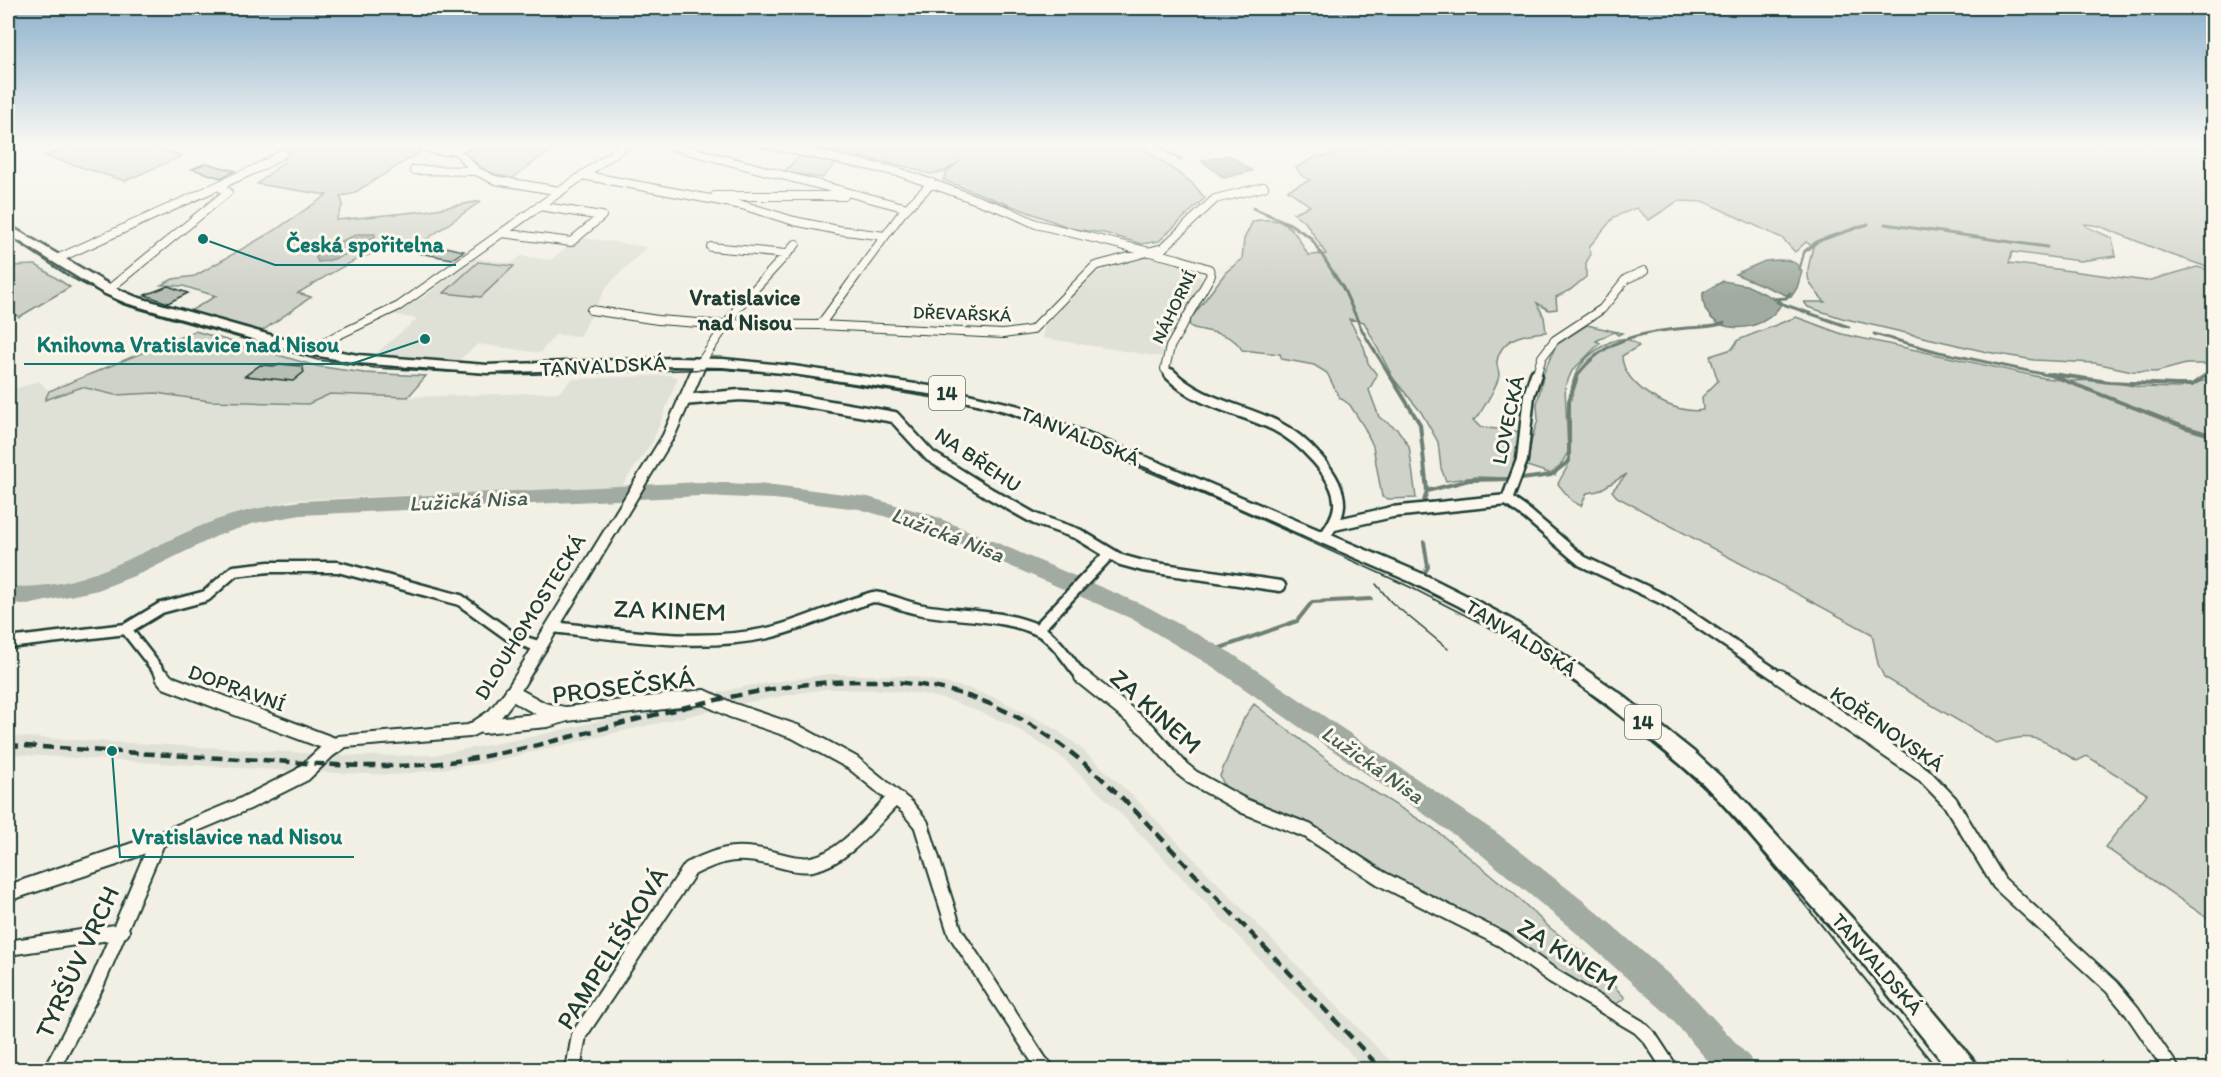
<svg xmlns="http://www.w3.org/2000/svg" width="2221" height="1077" font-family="Itim,sans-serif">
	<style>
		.built { fill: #e0e1d6 }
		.green { fill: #cfd2c8; stroke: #77887e; stroke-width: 1.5 }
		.water { fill: #a2aba1; stroke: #6e7f75; stroke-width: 1.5 }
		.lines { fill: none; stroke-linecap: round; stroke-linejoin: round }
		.stream-far1 { stroke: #6e7f75; stroke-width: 3 }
		.stream { stroke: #6e7f75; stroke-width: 4 }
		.river { fill: #a2aba1; fill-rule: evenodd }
		.building { fill: #b7beb3; stroke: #1f3d34; stroke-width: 1.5 }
		.minor-far2-casing { stroke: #1f3d34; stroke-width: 10 }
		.minor-far1-casing { stroke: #1f3d34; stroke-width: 15 }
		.minor-casing { stroke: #1f3d34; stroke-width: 18 }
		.tertiary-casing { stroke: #1f3d34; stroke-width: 4 }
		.primary-casing { stroke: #1f3d34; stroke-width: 5 }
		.minor-far2 { stroke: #fbf7ec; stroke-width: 8 }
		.minor-far1 { stroke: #fbf7ec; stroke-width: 10 }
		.minor { stroke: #fbf7ec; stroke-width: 14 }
		.tertiary { fill: #fbf7ec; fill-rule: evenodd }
		.primary { fill: #fbf7ec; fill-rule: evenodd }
		.tram-far1 { stroke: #1f3d34; stroke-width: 1.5 }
		.tram { stroke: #1f3d34; stroke-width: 2 }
		.rail { stroke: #1f3d34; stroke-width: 4.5; stroke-dasharray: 11 6; stroke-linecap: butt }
		.labels { text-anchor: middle; stroke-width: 6; stroke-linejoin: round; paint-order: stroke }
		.far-street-label { font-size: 18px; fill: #1f3d34; stroke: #fbf7ec }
		.shield { fill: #fbf7ec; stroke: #61756b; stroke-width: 1.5 }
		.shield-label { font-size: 20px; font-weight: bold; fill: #1f3d34 }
		.street-label { font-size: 21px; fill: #1f3d34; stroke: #fbf7ec }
		.far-district-label { font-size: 22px; font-weight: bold; fill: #1f3d34; stroke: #fbf7ec }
		.water-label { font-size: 22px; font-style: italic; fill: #465e55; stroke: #fbf7ec }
		.near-street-label { font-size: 26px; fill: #1f3d34; stroke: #fbf7ec }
		.leader { fill: none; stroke: #0f766e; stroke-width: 2 }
		.callout-dot { fill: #0f766e; stroke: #fbf7ec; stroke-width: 2 }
		.callout-label { font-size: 22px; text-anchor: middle; font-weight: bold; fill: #0f766e; stroke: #fbf7ec; stroke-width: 6; stroke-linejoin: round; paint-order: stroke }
	</style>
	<rect width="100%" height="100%" fill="#f2f0e5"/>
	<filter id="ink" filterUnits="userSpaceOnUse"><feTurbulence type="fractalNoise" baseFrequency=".0167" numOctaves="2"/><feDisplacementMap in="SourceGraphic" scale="12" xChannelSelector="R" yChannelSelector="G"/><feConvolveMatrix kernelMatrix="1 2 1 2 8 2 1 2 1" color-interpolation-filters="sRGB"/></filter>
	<g filter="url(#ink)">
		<!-- built -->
		<path class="built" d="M579,237l68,10 -40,39 -27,50 -25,-1 -15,18 -62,-9 -21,18 -82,-8 42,-35 -27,-5 34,-17 49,-39 39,5 9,-7 30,4z
			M1156,257l28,10 17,11 -1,11 -17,25 -22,43 -119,-19 3,-13 48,-51 37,-13z
			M671,375l7,3 -25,63 -31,45 -330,14 -67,19 -137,59 -64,11 -16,-5v-193l31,-10 10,10 -3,8 36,-12 33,8 41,-2 54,8 98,3 22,-10 78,3 151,-5 13,-13z
			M829,674l81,2 54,11 30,10 57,29 24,17 57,52 266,274h-33l-251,-262 -55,-52 -48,-30 -56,-23 -33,-8 -39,-4 -56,-1 -27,4 -51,9 -263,61 -89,12 -88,-3 -301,-18v-18l350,20 76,-1 97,-18 216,-51z"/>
		<!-- green -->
		<path class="green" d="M75,144h67l40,12 -57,25 -80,-25z
			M302,144h115l2,9 -67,41 -12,2 3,8 -7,16 89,-9 56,-10 -71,50c-39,-8 -78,23 -112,42l13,4 -49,34 -72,-20 26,-15 -33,-10 -22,-1 12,-6 22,-3 80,-46 52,-35 -70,-11 28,-23 -2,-4z
			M477,144h82l-48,35 -24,-8 -25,-19z
			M798,144h197l-6,4 9,-4h128l17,4 49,35 13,15 -46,43 -17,3 -38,-11 -31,-4 -130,-49 4,-9 14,-10 -18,11 -13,2 -22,-7z
			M1336,144h877v125l-44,-15 -70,-28 -14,-2 2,3 25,11 4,18 -36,5 -68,-9 -3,11 138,18 50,-14 16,4v93h-27l-30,8 -24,-1 -37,-8 -61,-3 -47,-8 -145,-34 -34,-11 -4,-5h21c-22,-23 -19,-25 -12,-55l-7,-5 -11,10 -13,-14 -77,-36 -27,-1 -29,19 -13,-12 -22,9 -25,30 2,7 -5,9v14l-16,13 -14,7 1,12 -8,1 -12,-7 7,14 2,15c-20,2 -44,4 -49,29 -1,4 2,9 2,14 -2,14 -15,30 -21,42l-5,3 7,7 41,5 -6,33 -7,13 -33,-1 -29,4 -5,-13 -3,-26 -17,-30 -28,-34 -29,-56 -15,-3 15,28 4,16 9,12 -8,15 10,27 19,13 11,16 7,52 -28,1 -6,-2 -9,-51 -9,-19 -14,-22 -11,-8 -12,-24 -13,-8 -32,-6 -2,-5 -38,-4c-9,-17 -30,-17 -48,-22l-4,-2 -1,-5 37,-49 16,-13 2,-20 9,-18c34,-6 40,7 55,34l18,-1 -20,-31 -13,-10 17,-7 -22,-16 22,-10 -8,-4 -6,-8 19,-11 15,-2z
			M801,154l37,7 -16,17 -38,-6z
			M478,262l36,4 -33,31 -37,-4z
			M36,265l34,22 -51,30 -11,-8v-43z
			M1796,317l46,17 202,44 25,3 29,-1 42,7 39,1 34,-10v544l-108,-75 42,-53 -60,-38 -10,5c-35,-20 -39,-31 -81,-18l-112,-66 -6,-13 -6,-30 -255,-137 -5,-6 15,-17 -29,17 -11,2 -6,13 -9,-5 -14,-17c3,-7 8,-14 11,-21 2,-6 1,-15 1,-22 1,-45 -8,-75 40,-99 12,-5 18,-5 29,4l-17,10c0,30 53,60 81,54l-1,-13 16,-16 -8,-25 22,-7 6,-9z
			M1587,325l35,8 -4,2 -4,-3 -18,9 4,2 -28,28 -7,16 3,65 -13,23 -28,-9 5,-28 6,-18 -1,-16 7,-32 12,-27z
			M195,331l121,35 48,7 62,3 -18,21 -78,-3 -22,10 -98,-3 -54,-8 -41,2 -33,-8 -37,13 4,-9z
			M1254,704l93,71 86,53 79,64 38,36 37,28 38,42 -12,8 -210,-122 -50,-33 -93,-48 -34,-14 -6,-13 24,-58z"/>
		<!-- water -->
		<path class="water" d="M1229,155l23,16 -28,7 -22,-17z
			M358,234h17v3c-19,11 -35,24 -57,25l-2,-4 2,-7z
			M1777,260c11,0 19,0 25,11l-5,17 -6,9 -56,-23 30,-13z
			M1723,281l23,4 36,17c-15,34 -82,37 -79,-9z"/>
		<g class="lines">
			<!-- stream-far1 -->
			<path class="stream-far1" d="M1156,144l25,16
				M1253,208l37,16 21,14 32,50 20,44 27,44
				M1885,224l162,23
				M1799,269l5,-17 14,-11 50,-17
				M1773,299l13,-1 4,-5
				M1777,302l72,25
				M1874,334l65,18 113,24
				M2051,374l12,2
				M1577,376c27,-38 66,-44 110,-48 12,-1 27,0 37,-5"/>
			<!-- stream -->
			<path class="stream" d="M1389,374l31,50 7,67 -3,10
				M2048,374l136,53 27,8
				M2052,374l57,8 67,3h16l14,-10
				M1522,479l29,-4 18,-14v-60l9,-27
				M1427,491l42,-11 44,-1
				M1424,542l4,25 -3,5
				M1209,652l88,-31 15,-19 59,-3"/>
			<!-- river -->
			<path class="river" d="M702,482l72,3 94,12 66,19 214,91 83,46 266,180 99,78 93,81 61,66 4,12h-38l-49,-56 -93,-83 -97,-80 -264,-184 -81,-48 -214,-93 -59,-17 -85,-10 -72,-3 -401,19 -46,8 -36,12 -75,37 -46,18 -71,15 -19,-3v-16c71,7 132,-35 195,-61 32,-13 64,-19 98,-24z"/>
		</g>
		<!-- building -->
		<path class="building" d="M206,163l29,8 -14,7 -29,-9z
			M432,244l32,7 -12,8 -33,-6z
			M168,286l20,7 -20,10 -23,-8z
			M280,364l22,2 2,6 -11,9 -48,-5 15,-11 17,1z"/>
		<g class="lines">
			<defs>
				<path id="minor-far2" d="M421,144c15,10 33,8 49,0
					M665,144l242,64
					M766,144l133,28 109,39 28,13 142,35 31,10 2,6 -41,72 -5,22 6,7
					M457,151l19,20
					M414,170l62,1 19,9 65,11
					M582,175l160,30 52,16 44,9 47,6
					M715,196h129
					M502,233l69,9 31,-26 -63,-10
					M711,247l75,7
					M57,259l207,-94 19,-12
					M108,290l120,-98 -10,-6
					M591,310l67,10 54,4 108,1 183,9 29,-4 63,-64 68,-18 52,-49 49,-12
					M820,325l82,-112 30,-30
					M307,350l92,-44 228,-162
					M701,362l38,-56 57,-62
					M1536,376l6,-19 13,-17 47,-31 24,-30 18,-8"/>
				<path id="minor-far1" d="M1170,374c29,30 70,34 106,52 24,12 65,50 63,80 -1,12 -8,22 -16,32
					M683,400l57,-5 44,3 110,19 36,39 59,37 46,26 43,15 43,26 22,6 137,20
					M1507,500l20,14 55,47 83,39 117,79
					M1507,500l15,-40 7,-65 7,-21
					M1334,525l58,-13 115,-12
					M553,627c71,8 145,21 215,6 36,-8 70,-26 105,-36 16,1 29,9 45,12 38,8 81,4 118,20 20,8 34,35 48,50
					M126,629l39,50
					M1038,629l71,-75
					M8,643l118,-14 35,-21 45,-12 28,-25 35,-4h69l122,33 53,38 28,9"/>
				<path id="minor" d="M163,677l4,5 167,63
					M1082,677l66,53 34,39 10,8 52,29 64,25 74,48 121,61 50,36 86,51 11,11 21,32
					M1780,677l144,98 26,27 49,81 113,104 20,24 40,59
					M512,693l31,17 21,4
					M483,726l64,-6 20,-6 137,-17 27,13 65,22 57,31 54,44 14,17 34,108 85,130 8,8
					M8,948l114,-17
					M51,1070l45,-84 62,-146
					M573,1070l6,-35 111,-166c33,-17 49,-19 85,-10 11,3 25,7 37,5 33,-6 60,-44 83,-66"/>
				<path id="tertiary" d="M701,359l6,3 -32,73 -158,262 -22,28 -25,12 -124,10 -13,9 -25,24 -58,29 -133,56 -109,36v-16l130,-44 101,-42 57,-29 26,-24 16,-10 130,-11 21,-14 18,-22 156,-254 32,-73z"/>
				<path id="primary" d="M8,225l105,62 23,10 173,49 49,9 129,10 186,-7 50,1 70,7 150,22 76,18 137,55 267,113 48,24 43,23 107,73 73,58 40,37 148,162 92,110 3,9h-28l-83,-103 -146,-166 -40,-37 -73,-60 -105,-73 -43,-25 -48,-24 -265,-115 -137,-55 -66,-16 -150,-22 -70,-7 -50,-1 -186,7 -129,-10 -56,-10 -176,-50 -23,-10 -95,-59z"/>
			</defs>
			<!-- minor-far2 casing -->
			<use href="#minor-far2" class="minor-far2-casing"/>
			<!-- minor-far1 casing -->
			<use href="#minor-far1" class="minor-far1-casing"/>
			<!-- minor casing -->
			<use href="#minor" class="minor-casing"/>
			<!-- tertiary casing -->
			<use href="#tertiary" class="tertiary-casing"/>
			<!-- primary casing -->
			<use href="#primary" class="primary-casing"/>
			<!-- minor-far2 -->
			<use href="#minor-far2" class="minor-far2"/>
			<!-- minor-far1 -->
			<use href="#minor-far1" class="minor-far1"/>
			<!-- minor -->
			<use href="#minor" class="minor"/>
			<!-- tertiary -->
			<use href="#tertiary" class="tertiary"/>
			<!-- primary -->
			<use href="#primary" class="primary"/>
			<!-- tram-far1 -->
			<path class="tram-far1" d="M8,236l62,41 54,28 194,55 57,8 132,7 213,-6 70,6 188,30 47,15 215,90 170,77 94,48 66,44
				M1376,584l15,18 57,47"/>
			<!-- tram -->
			<path class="tram" d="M1568,677l93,72 41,35 38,40 198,246"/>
			<!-- rail -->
			<path class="rail" d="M8,745c85,5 169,11 254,15 56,4 113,9 169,4 175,-17 387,-131 559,-60 93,39 159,123 227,194 55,57 111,114 165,172"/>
		</g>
	</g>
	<!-- sky -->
	<linearGradient id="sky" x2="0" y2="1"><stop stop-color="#8cb0cc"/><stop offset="0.49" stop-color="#f9f8f3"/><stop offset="1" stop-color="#f9f8f3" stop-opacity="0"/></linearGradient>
	<rect width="2221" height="295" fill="url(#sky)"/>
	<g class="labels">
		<!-- far-street labels -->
		<g class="far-street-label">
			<text transform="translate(1174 307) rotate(-64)" y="6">NÁHORNÍ</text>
			<text transform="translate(962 314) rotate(2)" y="6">DŘEVAŘSKÁ</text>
		</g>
		<!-- shield labels -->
		<g class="shield">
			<rect x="929" y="376" width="36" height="34" rx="4.5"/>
			<rect x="1625" y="705" width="36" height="34" rx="4.5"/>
		</g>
		<g class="shield-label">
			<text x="947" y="400">14</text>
			<text x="1643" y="729">14</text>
		</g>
		<!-- street labels -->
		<g class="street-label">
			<text transform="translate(603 366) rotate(-3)" y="7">TANVALDSKÁ</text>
			<text transform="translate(1508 420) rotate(-78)" y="7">LOVECKÁ</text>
			<text transform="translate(1080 436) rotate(22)" y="7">TANVALDSKÁ</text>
			<text transform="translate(978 460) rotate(34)" y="7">NA BŘEHU</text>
			<text transform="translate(530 617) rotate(-58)" y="7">DLOUHOMOSTECKÁ</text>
			<text transform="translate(1521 638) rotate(32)" y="7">TANVALDSKÁ</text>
			<text transform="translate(237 688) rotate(20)" y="7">DOPRAVNÍ</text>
			<text transform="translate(1887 729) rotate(35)" y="7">KOŘENOVSKÁ</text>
			<text transform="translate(1877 964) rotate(49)" y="7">TANVALDSKÁ</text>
		</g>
		<!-- far-district labels -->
		<g class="far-district-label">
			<text x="745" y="305">Vratislavice<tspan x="745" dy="25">nad Nisou</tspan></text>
		</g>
		<!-- water labels -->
		<g class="water-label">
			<text transform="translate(468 500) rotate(-3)" y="8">Lužická Nisa</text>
			<text transform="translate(948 534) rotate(21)" y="8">Lužická Nisa</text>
			<text transform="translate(1373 764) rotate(35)" y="8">Lužická Nisa</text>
		</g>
		<!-- near-street labels -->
		<g class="near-street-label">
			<text transform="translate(670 610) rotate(2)" y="9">ZA KINEM</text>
			<text transform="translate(623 686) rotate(-7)" y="9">PROSEČSKÁ</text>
			<text transform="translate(1156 711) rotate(42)" y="9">ZA KINEM</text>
			<text transform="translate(612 948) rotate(-58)" y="9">PAMPELIŠKOVÁ</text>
			<text transform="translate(1568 954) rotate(32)" y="9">ZA KINEM</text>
			<text transform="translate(77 962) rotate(-65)" y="9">TYRŠŮV VRCH</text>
		</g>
	</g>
	<!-- callouts -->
	<path class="leader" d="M203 239L275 265H456M425 339L351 364H24M112 751L120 857H354"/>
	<g class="callout-dot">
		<circle cx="203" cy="239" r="6"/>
		<circle cx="425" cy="339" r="6"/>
		<circle cx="112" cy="751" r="6"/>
	</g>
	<g class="callout-label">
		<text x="365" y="252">Česká spořitelna</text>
		<text x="188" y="352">Knihovna Vratislavice nad Nisou</text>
		<text x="237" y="844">Vratislavice nad Nisou</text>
	</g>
	<!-- margin -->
	<rect width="2221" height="1077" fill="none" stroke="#fbf7ec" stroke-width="30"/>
	<rect x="15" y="15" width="2191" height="1047" fill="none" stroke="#1f3d34" stroke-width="2" filter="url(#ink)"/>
</svg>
